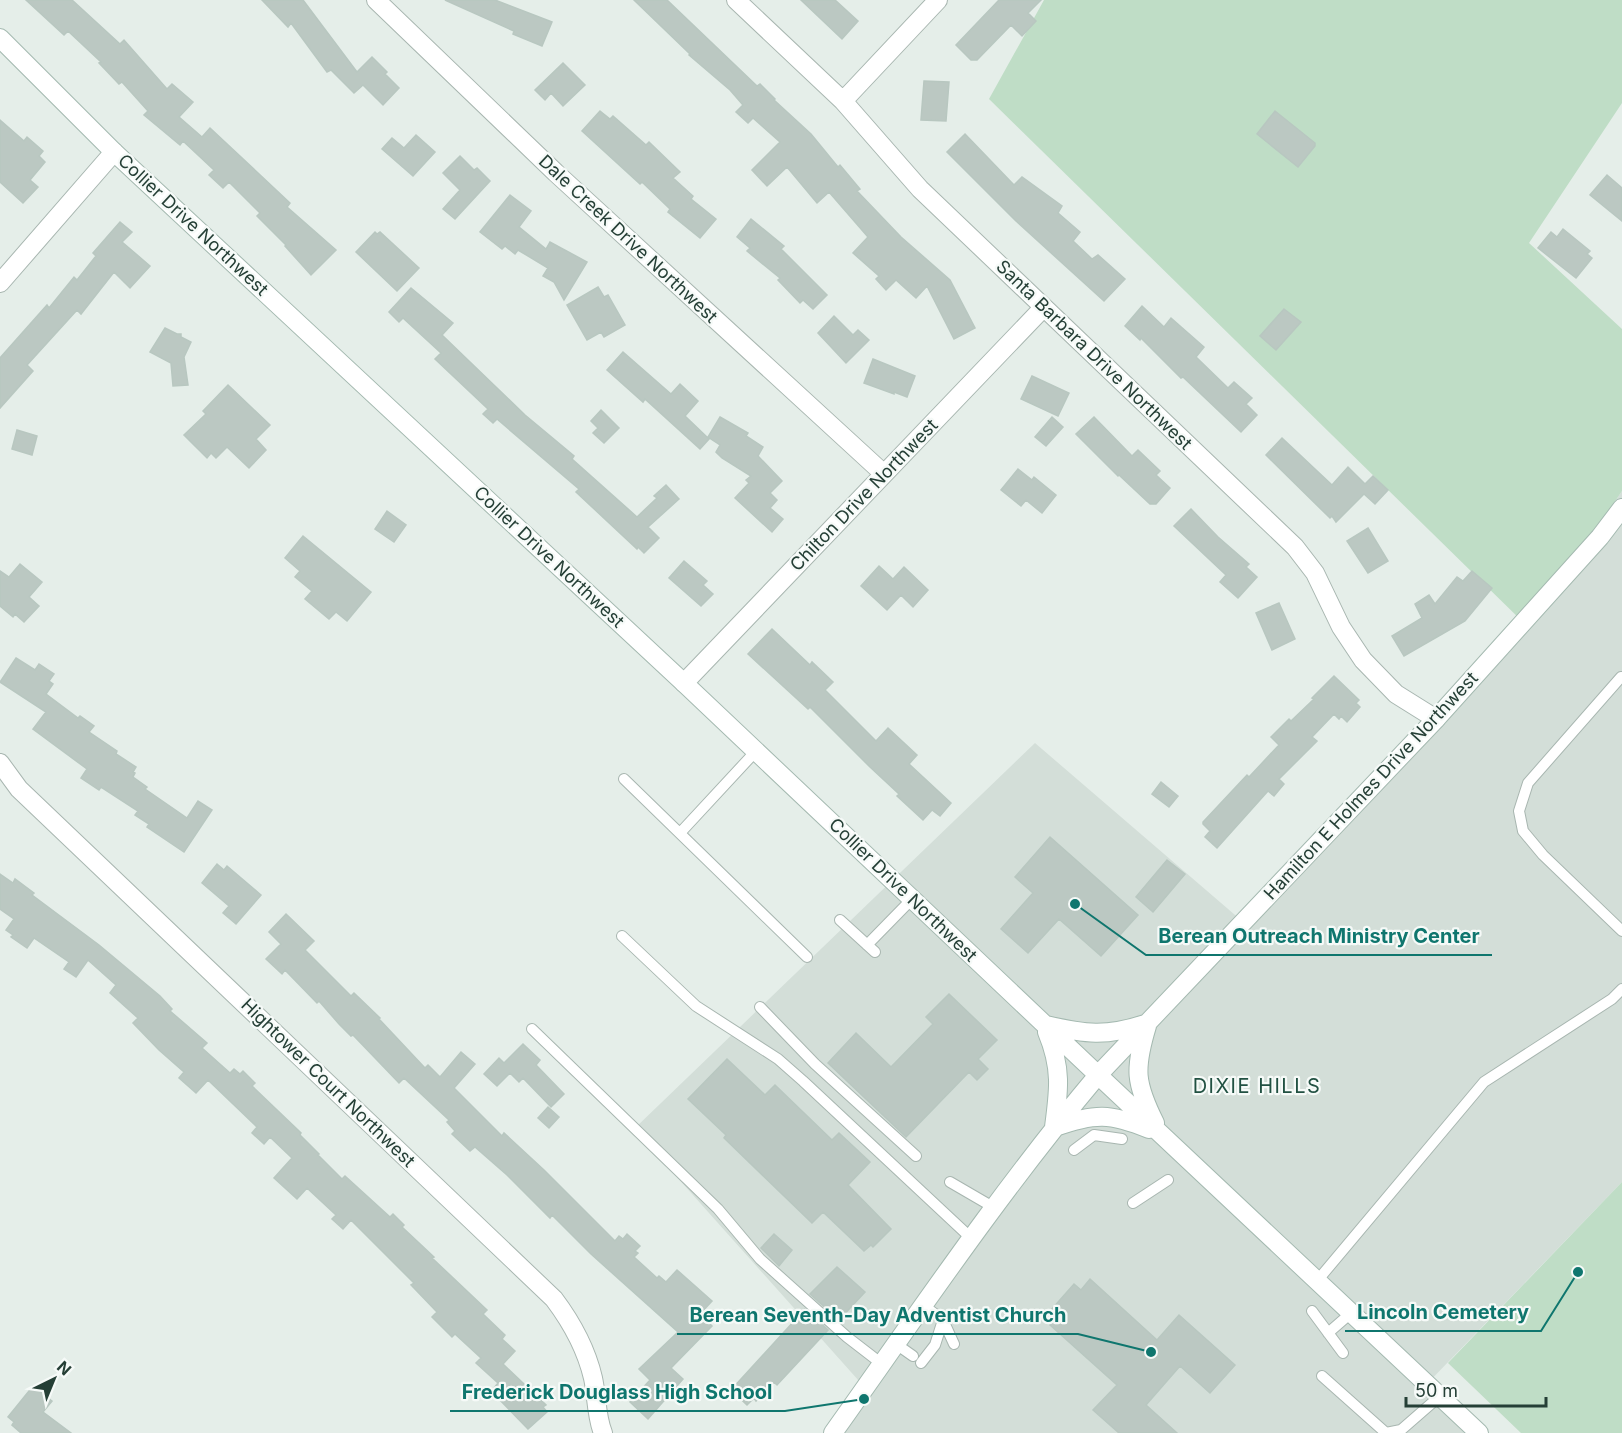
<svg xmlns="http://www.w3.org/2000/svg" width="1622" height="1433" font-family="Inter,sans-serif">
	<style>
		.built { fill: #d3ded8 }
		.green { fill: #bfddc6 }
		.building { fill: #bbc8c2; stroke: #b8c7c0; stroke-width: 1.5 }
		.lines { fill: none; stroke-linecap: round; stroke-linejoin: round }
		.lane-casing { stroke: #a8b6b0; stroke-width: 12 }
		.street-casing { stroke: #a8b6b0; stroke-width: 20 }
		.secondary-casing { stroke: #a4b9b0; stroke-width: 20 }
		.lane { stroke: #fff; stroke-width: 10 }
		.street { stroke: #fff; stroke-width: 18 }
		.secondary { stroke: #fff; stroke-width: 18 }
		.labels { text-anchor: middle; stroke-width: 4.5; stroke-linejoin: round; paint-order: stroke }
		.street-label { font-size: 18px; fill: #253f36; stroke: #f6faf8 }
		.neighbourhood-label { font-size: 20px; letter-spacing: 1.5px; fill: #215142; stroke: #f6faf8 }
		.leader { fill: none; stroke: #0f766e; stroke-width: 2 }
		.callout-dot { fill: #0f766e; stroke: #f6faf8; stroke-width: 2 }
		.callout-label { font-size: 20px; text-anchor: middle; font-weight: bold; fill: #0f766e; stroke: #f6faf8; stroke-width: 4.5; stroke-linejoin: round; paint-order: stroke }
	</style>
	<rect width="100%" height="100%" fill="#e5eee9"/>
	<!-- built -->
	<path class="built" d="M1622,491v691l-199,206 46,45h-645l35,-52 -225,-252 401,-386 214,184 280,-299z"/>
	<!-- green -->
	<path class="green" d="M1044,0h578v103l-93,140 93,86v162l-93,137 -540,-529z
		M1622,1182v251h-101l-73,-70z"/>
	<!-- building -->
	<path class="building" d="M26,0h46l48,44 4,-4 43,49 5,-5 21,18 -14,15 23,20 8,-9 80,75 -3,4 49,43 -25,25 -26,-29 1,-1 -29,-29 3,-3 -31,-31 -6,6 -14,-13 5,-5 -31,-29 -3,4 -36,-30 4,-4 -26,-29 -3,2 -20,-21 2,-1 -33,-31 -4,4z
		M262,0h41l54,72 15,-15 15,15 -2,2 14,14 -16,17 -20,-20 -9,8 -23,-23 -4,2 -36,-49 -3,4z
		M445,0h50l57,22 -10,24 -29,-12 1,-3z
		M634,0h33l90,86 3,-2 15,15 -1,1 37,34 27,33 2,-2 20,24 -3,2 44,46 49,43 25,48 -21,11 -27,-53 -11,12 -20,-18 -10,10 -10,-11 3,-3 -26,-23 15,-16 -39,-45 -12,11 -30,-36 -20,19 -15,-16 28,-28 -27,-24 -5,5 -12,-11 7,-7 -13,-15 -41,-35 1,-1z
		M801,0h34l23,21 -16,18z
		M999,0h42l-13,13 8,8 -14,15 -11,-11 -34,35h-6l-15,-15z
		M563,63l22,22 -22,21 -12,-13 -6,7 -10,-10z
		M924,81l25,1 -3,39 -25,-1z
		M600,111l10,8 3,-3 33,29 3,-3 31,30 -7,6 20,18 -2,3 25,20 -16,19 -32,-26 2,-3 -28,-27 -2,2 -58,-53z
		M1275,111l40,32v3l-17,21 -41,-33z
		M0,120l24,21 3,-4 16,14 -4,5 6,6 -15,18 8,7 -15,16 -23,-21z
		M965,134l49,51 8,-8 40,29 -4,7 22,19 -7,9 19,18 6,-4 27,24 -21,22 -88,-80 -69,-69z
		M416,135l19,17 -22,24 -31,-27 10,-11 12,10z
		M460,156l14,14 3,-2 13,13 -35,38 -12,-10 17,-19 -17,-17z
		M1607,175l15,13v33l-32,-26z
		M510,195l21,16 -12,16 27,22 4,-7 37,20 -23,38 -10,-18 -11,-6 5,-8 -30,-18 -3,4 -10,-8 -3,3 -22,-17z
		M751,219l33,27 -3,3 46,46 -14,14 -10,-9 -3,3 -22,-23 2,-2 -33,-27 3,-3 -13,-11z
		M120,222l12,10 -10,10 28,24 -20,22 -16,-16 -33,42 -4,-4 -50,55 6,6 -33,37v-50l47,-53 2,3 25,-31 3,3 19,-24 -3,-3z
		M1563,229l27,22 -3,3 5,4 -16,20 -38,-30 13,-16 6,5z
		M375,232l2,2 3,-2 39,36 -22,23 -41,-39z
		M598,287l6,10 4,-2 17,30 -21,12 -3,-5 -14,8 -20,-35z
		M411,288l42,35 -11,12 83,80 49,41 -2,3 65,58 20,-19 -3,-2 12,-11 13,14 -31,28 11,11 -15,15 -6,-6 -1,2 -61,-57 3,-3 -82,-70 -4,4 -10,-9 5,-5 -53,-50 6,-6 -38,-35 -4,4 -10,-10z
		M1142,306l22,21 7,-9 33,29 -8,10 32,31 6,-6 18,16 -6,6 11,11 -16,17 -58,-55 -2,1 -40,-40 -1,2 -15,-14z
		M1284,309l17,13 -25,28 -16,-14z
		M834,316l19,19 5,-5 11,10 -23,23 -28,-30z
		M165,328l12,6h4v3l10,5 -7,15 4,28 -15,1 -2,-23 -21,-11z
		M623,352l48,42 9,-10 18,17 -13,15 24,23 -9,10 -55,-50 -2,3 -36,-32z
		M873,359l42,17 -8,21 -13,-5v2l-30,-11z
		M1032,376l37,17 -11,23 -37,-17z
		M228,385l42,40 -14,14 10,11 -17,18 -22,-21 -11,11 -5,-5 -4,5 -23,-23 22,-21 -3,-3z
		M601,410l18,18 -15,15 -11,-10 5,-5 -7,-7z
		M720,417l28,16 -2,3 17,11 -5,9 24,25 -12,12 7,7 -7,8 13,11 -11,13 -37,-34 14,-15 -3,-3 5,-4 -29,-18 -6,-6 4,-7 -12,-8z
		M1052,417l11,10 -17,19 -11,-9z
		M1094,417l38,39 6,-6 22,21 -4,4 14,13 -14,16h-6l-31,-29 -1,1 -42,-42z
		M17,430l20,6 -5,19 -20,-6z
		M1282,438l50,47 16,-18 17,17 8,-8 15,14 -13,14 -11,-10 -28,28 -4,-6 -2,2 -64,-63z
		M1018,469l14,11 2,-3 22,18 -14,18 -16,-13 -5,6 -20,-16z
		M1191,509l27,28 31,27 -3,3 11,10 -19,21 -18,-16 6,-7 -52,-49z
		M387,511l19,14 -12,17 -19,-13z
		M1368,528l20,33 -20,12 -21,-32z
		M303,536l68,56 -24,29 -11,-9 -7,7 -24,-20 7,-8 -17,-14 5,-6 -15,-13z
		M684,561l23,20 -4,4 10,9 -12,12 -32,-28z
		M20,564l22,18 -13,15 10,9 -15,16 -9,-8 -2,3 -13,-11v-35l9,6z
		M879,566l14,13 11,-12 24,23 -15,17 -12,-12 -14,15 -26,-24z
		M1472,571l20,17 -27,33 -61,35 -12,-20 30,-18 -7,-14 14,-9 6,9 22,-27 6,4z
		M1279,603l16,36 -23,11 -16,-37z
		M772,629l38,36 2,-3 21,20 -8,8 51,51 12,-13 29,27 -8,9 42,39 -11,13 -8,-6 -9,10 -26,-24 2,-2 -29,-27 -60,-60 -2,2 -60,-55z
		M16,658l19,12 4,-6 15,10 -5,7 4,3 -7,10 32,24 2,-2 14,10 -5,6 28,19 -1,3 20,13 -3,5 2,1 -2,4 14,10 -2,2 42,29 11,-17 14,9 -28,42 -37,-25 2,-3 -14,-9 3,-4 -37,-24 -2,3 -18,-12 6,-9 -54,-40 13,-17 -46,-30z
		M1334,676l25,24 -3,3 4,4 -13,15 -6,-6 -2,3 -5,-5 -22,23 5,4 -38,38 5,5 -10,12 -6,-5 -51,57 -12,-11 5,-6 -7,-7v-2l44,-47 2,2 30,-32 -8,-8 18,-18 2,2 23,-22 -2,-1z
		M1161,782l17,14 -9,11 -17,-13z
		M1050,837l88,78 -37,41 -42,-37 -31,34 -27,-24 32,-36 -18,-16z
		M1167,860l18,14 -32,38 -17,-15z
		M217,864l7,6 3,-4 34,29 -25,29 -13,-11 6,-7 -27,-23z
		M0,874l13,9 2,-4 19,14 -2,2 67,50 61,51 12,13 -2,2 37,32 -5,5 28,25 4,-4 6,5 3,-3 12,12 -3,3 49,47 -1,2 19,19 -1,1 24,24 3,-3 45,41 3,-3 11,11 -2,2 32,30 -2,1 55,52 -4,4 22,21 -3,4 13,12 -12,13 43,41 -3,2 4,5 -19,17 -31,-32 3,-3 -6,-6 4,-5 -22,-20 5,-5 -26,-24 -3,3 -20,-20 5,-5 -26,-27 3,-2 -63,-63 -8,9 -11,-10 4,-4 -29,-27 -10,11 -23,-21 18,-20 -22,-21 -6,7 -12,-11 5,-6 -49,-47 -12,13 -17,-15 5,-6 -25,-22 -26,-27 5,-5 -28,-25 6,-8 -28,-25 -12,17 -12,-8 5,-7 -35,-24 -7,10 -16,-11 2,-2 -7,-5 8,-11 -14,-10z
		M286,914l28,27 -9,9 46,46 3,-3 26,25 -1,1 46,49 3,-3 12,12 21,-25 14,12 -21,24 48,48 2,-3 40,37 71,71 4,-5 4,3 4,-5 13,12 -5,5 3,2 -4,4 23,21 2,-2 7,6 11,-12 35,31 -12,13 12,12 -41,42 12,11 -35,40 -18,-17 20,-22 -11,-11 39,-37 -87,-78 -39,-39 -2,3 -43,-43 -32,-28 -5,4 -18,-17 3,-3 -8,-9 2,-2 -45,-42 -5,5 -46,-48 -2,1 -12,-12 -20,-23 -2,2 -32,-33 -3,4 -16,-15 15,-15 -12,-12z
		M949,994l48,46 -19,19 10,10 -11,11 -8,-8 -63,65 -78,-74 28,-30 35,34 42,-43 -7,-7z
		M523,1044l17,16 -4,5 28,29 -13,13 -28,-29 -4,4 -9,-9 -13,13 -13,-12 15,-16 5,5z
		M727,1059l38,36 10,-10 57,55 7,-7 31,29 -22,23 43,44 -18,18 -2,-2 -7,6 -41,-39 -11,11 -88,-85 2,-3 -38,-36z
		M548,1107l11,10 -10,11 -11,-10z
		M774,1234l18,16 -13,16 -18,-18z
		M837,1267l28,25 -26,28 -29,-26z
		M1090,1279l67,61 22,-25 56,50 -25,28 -30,-27 -34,39 31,28h-58l-26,-23 24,-25 -67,-60 9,-10 -7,-6 22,-25 7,6z
		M805,1309l23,21 -51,55 -3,-3 -18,19 -2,-3 -7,7 -16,-15z
		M33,1386l19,15 -9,11 28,21h-50l-9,-8 2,-3 -6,-5z"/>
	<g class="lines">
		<defs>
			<path id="lane" d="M1621,677l-93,106 -9,28 4,20 20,24 79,76
				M624,779l183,178
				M680,833l76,-82
				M840,920l35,32
				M622,936l74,70 82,53 25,22 168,157
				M867,945l45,-46
				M760,1007l55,57 101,92
				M532,1029l186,180 42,50 87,78 35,27
				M1074,1150l20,-15 28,4
				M950,1182l43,25
				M1133,1203l35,-23
				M1317,1281l167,-199 128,-83 10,-10
				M923,1305l20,15 11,24
				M1312,1311l31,42
				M1328,1333l23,-20
				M896,1344l17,12
				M921,1363l14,-18 8,-25
				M1322,1376l64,57
				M1386,1433l15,-3 39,-34"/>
			<path id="street" d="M376,0l180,173 328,301
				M736,0l107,101 77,88 375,358 20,26 26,54 22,33 33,34 40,25
				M843,101l95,-101
				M0,283l114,-131
				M684,683l359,-375
				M0,763l19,26 535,510c18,24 32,49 39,79 4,18 3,38 10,55"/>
			<path id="secondary" d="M0,38l114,114 570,531 414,392 381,358
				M1046,1025c39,9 60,12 99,-1
				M1147,1026c-13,43 -12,57 8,97
				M1047,1032c15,36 12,58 7,95
				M1055,1127c40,-14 55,-14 94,2
				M833,1433c86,-121 169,-244 265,-358l338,-356 164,-182 22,-29"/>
		</defs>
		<!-- lane casing -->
		<use href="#lane" class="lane-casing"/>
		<!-- street casing -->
		<use href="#street" class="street-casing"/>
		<!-- secondary casing -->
		<use href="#secondary" class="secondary-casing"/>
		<!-- lane -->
		<use href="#lane" class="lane"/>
		<!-- street -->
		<use href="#street" class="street"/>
		<!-- secondary -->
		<use href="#secondary" class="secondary"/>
	</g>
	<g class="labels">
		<!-- street labels -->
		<g class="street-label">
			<text transform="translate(193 225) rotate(43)" y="6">Collier Drive Northwest</text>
			<text transform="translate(628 239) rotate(43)" y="6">Dale Creek Drive Northwest</text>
			<text transform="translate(1094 355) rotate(44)" y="6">Santa Barbara Drive Northwest</text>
			<text transform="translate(864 495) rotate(-46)" y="6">Chilton Drive Northwest</text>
			<text transform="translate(549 557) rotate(43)" y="6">Collier Drive Northwest</text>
			<text transform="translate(1371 786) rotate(-47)" y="6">Hamilton E Holmes Drive Northwest</text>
			<text transform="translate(903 890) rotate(44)" y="6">Collier Drive Northwest</text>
			<text transform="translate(328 1083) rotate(44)" y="6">Hightower Court Northwest</text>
		</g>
		<!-- neighbourhood labels -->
		<g class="neighbourhood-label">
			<text x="1257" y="1093">DIXIE HILLS</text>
		</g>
	</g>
	<!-- callouts -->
	<path class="leader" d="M1075 904L1146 955H1492M1578 1272L1541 1331H1345M1151 1352L1078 1334H677M864 1399L785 1411H450"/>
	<g class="callout-dot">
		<circle cx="1075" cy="904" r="6"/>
		<circle cx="1578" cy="1272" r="6"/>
		<circle cx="1151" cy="1352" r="6"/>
		<circle cx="864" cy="1399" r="6"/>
	</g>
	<g class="callout-label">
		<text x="1319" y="943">Berean Outreach Ministry Center</text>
		<text x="1443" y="1319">Lincoln Cemetery</text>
		<text x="878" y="1322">Berean Seventh-Day Adventist Church</text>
		<text x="617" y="1399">Frederick Douglass High School</text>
	</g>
	<!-- north arrow -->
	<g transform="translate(54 1379) rotate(43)" stroke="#f6faf8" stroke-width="4.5" paint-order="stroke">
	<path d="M0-4.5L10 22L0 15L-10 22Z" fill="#253f36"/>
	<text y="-9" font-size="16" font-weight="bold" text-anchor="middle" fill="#253f36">N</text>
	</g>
	<!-- scale -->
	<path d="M1406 1397v9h140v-9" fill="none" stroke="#253f36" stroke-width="3"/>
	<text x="1415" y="1397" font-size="18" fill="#253f36" stroke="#f6faf8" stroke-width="4.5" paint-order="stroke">50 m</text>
</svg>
